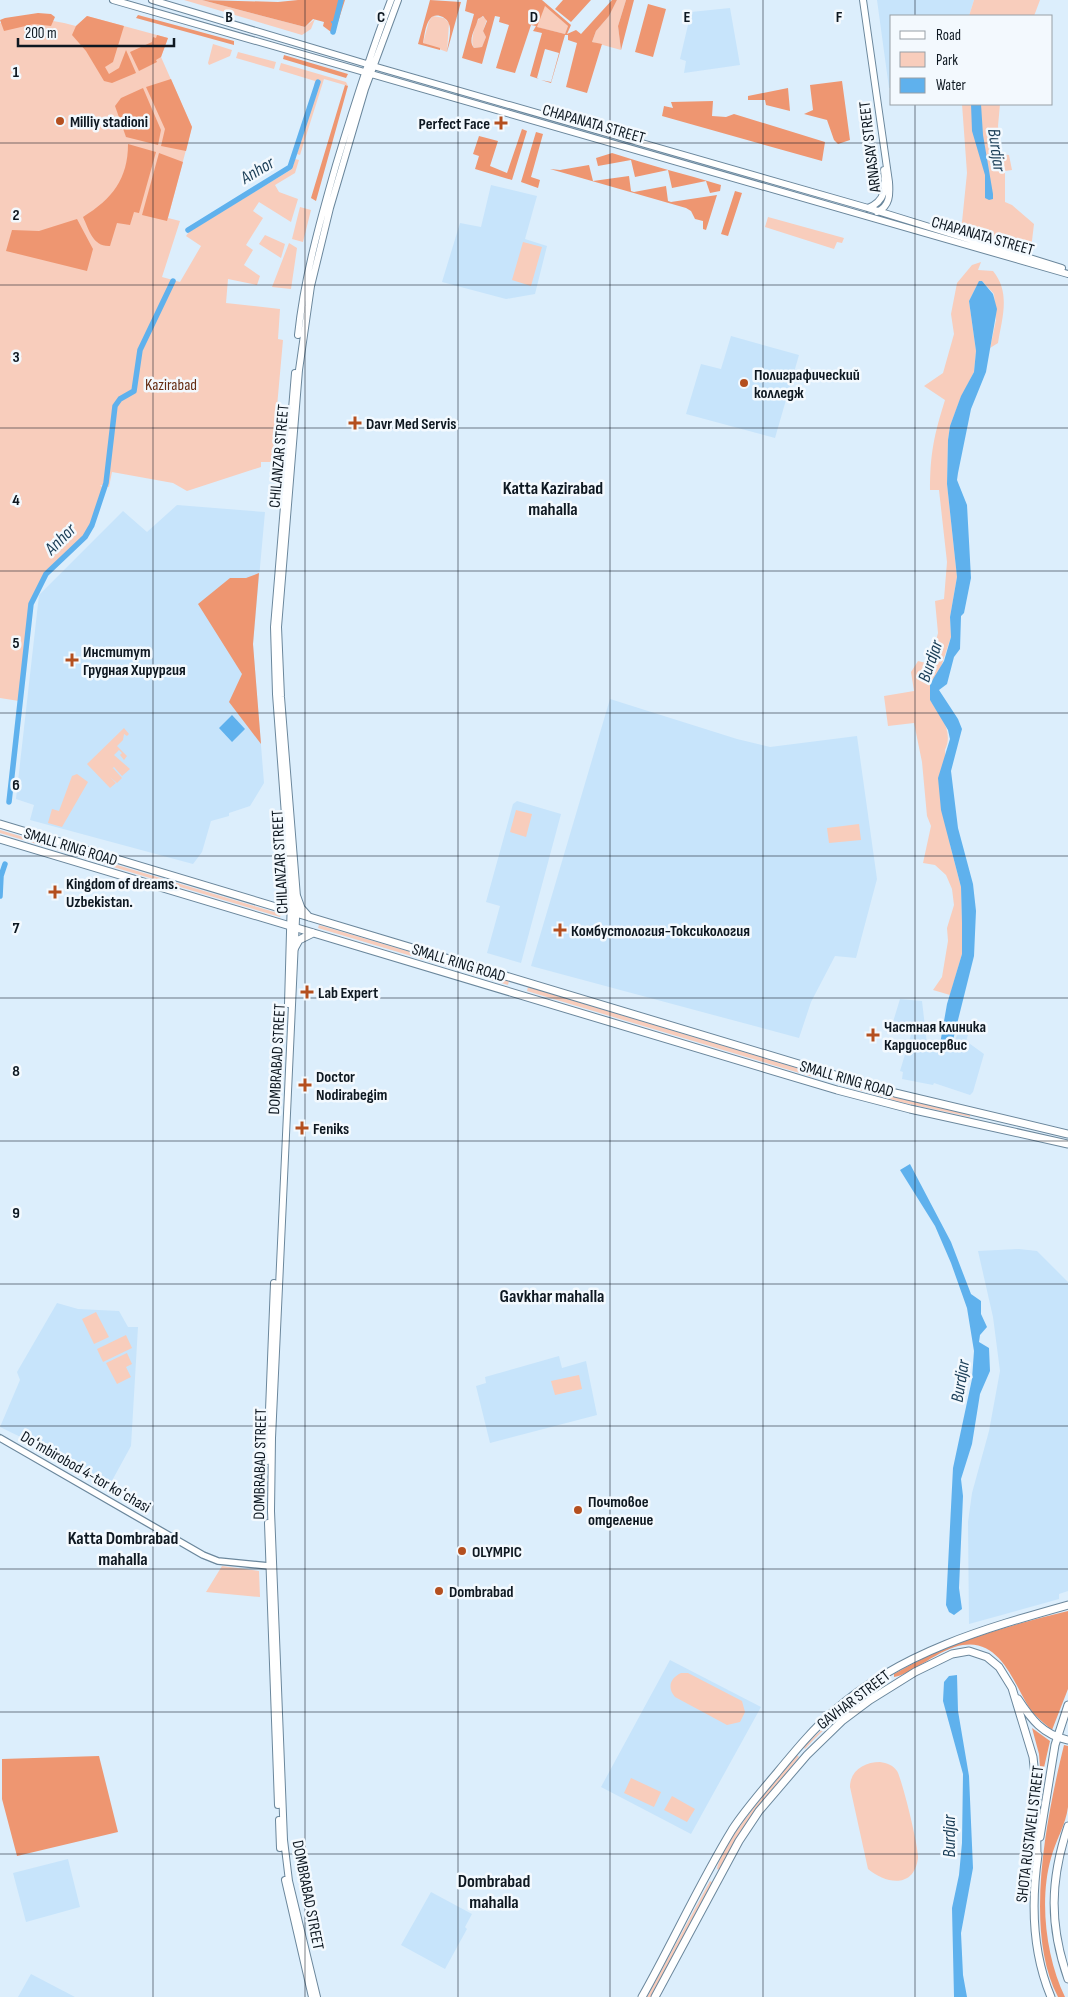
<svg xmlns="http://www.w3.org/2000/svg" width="1068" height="1997" font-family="'Sofia Sans Condensed',sans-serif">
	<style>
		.built { fill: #c7e4fb }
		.green { fill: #f8cdbc }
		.forest { fill: #ee9671; fill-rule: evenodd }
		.water { fill: #5fb1ed }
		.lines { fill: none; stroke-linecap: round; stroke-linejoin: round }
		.stream { stroke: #5fb1ed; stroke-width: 2 }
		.canal { stroke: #5fb1ed; stroke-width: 5.5 }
		.tertiary-casing { stroke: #6b879c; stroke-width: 8 }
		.secondary-casing { stroke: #6b879c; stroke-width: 8 }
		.primary-casing { stroke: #6b879c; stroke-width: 9 }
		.trunk-casing { stroke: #6b879c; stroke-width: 9 }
		.tertiary { stroke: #fff; stroke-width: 5.5 }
		.secondary { stroke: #fff; stroke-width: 6 }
		.primary { stroke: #fff; stroke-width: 7 }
		.trunk { stroke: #fff; stroke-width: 7 }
		.grid { fill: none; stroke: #0e1821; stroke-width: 1; stroke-opacity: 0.55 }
		.poi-dot { fill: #b44f1f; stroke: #f3f9fe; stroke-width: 2 }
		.labels { text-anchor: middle; stroke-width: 5; stroke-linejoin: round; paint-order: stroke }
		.poi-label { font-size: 16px; font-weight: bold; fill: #0e1821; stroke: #f3f9fe; text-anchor: start }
		.street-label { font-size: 16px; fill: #0e1821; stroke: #f3f9fe }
		.park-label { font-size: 16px; fill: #662e14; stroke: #f3f9fe }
		.water-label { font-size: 18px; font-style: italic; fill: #1a3d56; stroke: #f3f9fe }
		.neighbourhood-label { font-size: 18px; font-weight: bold; fill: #0e1821; stroke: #f3f9fe }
		.grid-label { font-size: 16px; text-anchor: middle; font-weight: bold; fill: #0e1821; stroke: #f3f9fe; stroke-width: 5; stroke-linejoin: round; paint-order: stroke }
	</style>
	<rect width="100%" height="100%" fill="#dceefc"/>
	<!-- built -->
	<path class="built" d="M877,0h97l-5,16h-77v72h-3z
		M730,8l10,57 -56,8 2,-12 -6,-2 11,-47z
		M491,185l46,11 -12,43 22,7 -12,48 -29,5 -64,-17 18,-59 21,4z
		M731,336l68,19 -24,83 -89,-24 15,-50 20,5z
		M177,505l88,7 -12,132 11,139 -14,23 -21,7v3l-18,5 -9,31 -9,12 -163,-44 4,-15 -18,-6 23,-204 84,-84 24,21z
		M610,699l127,40 33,8 87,-11 20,143 -21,79 -21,-2 -24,46 -12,36 -268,-72z
		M517,801l44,13 -40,149 -34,-10 13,-47 -14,-4 27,-98z
		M900,999l22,2 5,43 20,5 6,-4 5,-12 10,2 -2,6 18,13 -11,38 -3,3 -36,-12 -1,2 -31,-6 1,-7 -3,-1 13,-43 -20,-6z
		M1019,1249l18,2 31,31v309l-9,3v5l-90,25 -1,-102 4,-29 17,-62 11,-60 -7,-54 -15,-66z
		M57,1303l21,6 41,2 9,16h10l-7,119 -23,42 -73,-44 -35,-17 20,-47 -3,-8z
		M559,1356l3,12 24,-7 11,54 -107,28 -14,-57 10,-3 -1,-6z
		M670,1660l91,47 -70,127 -90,-47z
		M68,1859l12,48 -54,15 -13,-49z
		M431,1892l41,22 -7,13 2,2 -22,40 -44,-24z
		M31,1974l44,23h-57z"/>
	<!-- green -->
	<path class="green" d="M184,0h18l103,27 10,-8 -4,10 -9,6z
		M617,0h9l-8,26 3,24 -29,-8 4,-11 13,-15z
		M974,0h66l-6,16h-65z
		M545,5l23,21 -3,8 -29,-7z
		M87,16l81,22 -7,19 31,70 -24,91 12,3 -18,56 18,5 21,-36 -15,-10 3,-4 103,-63 3,-10 4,1 -4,13 -20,12 4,7 19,7 -7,23 -32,-20 -6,9 10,7 -17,27 7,5 -9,15 16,11 -3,9 -29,-6 -2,24 54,6 -2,30 5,1 -11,122h-11v5l-74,24 -14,-8 -61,-11 -3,15 -9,-2 4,4 -15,42 -43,43 -12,19 -6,28 -9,80 -19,-3v-675c29,-6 47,-5 76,3z
		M433,16l11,2 5,5 -2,29 -24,-9 6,-22z
		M481,16l6,3 -4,12 3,6 -4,10 -8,1c-5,-6 2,-27 7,-32z
		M213,44l19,6 -2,6 -21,9 -1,-2z
		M238,52l38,10 -2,7 -38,-11z
		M281,63l65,19 2,4 -24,-7 -24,76 -3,-1 20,-67 -3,-1 1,-5 -36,-11z
		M962,104h38l-2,22 3,28 8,1 3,15 -7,1v31l7,3 22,19 -3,25 -73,-20 4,-7 5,-49z
		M300,207l11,3 -8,32 -11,-3z
		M768,217l76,21 -2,5 -5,-1 -3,7 -69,-22z
		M265,235l20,9 -4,14 -22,-14z
		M523,242l19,5 -11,39 -19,-6z
		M289,243l8,5 -6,41 -19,-2z
		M981,262l-3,8 15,1c18,22 9,47 5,72l-8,5 6,-28 -2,-26 -12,-13 -5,4 -8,16 7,50 -2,21 -13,25 -11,29 -2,14 -1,44 10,93 -7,40 1,20 -21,63c10,16 24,31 15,50l5,95 11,42 1,36v31l-12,41 -17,-5 9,-13 6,-36 -1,-13 7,-23 -2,-16 -6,-14 -11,-10 -12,-2 8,-37 -4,-10 -5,-54 -8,-39 -26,3 -4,-30 30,-5 -3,-19 7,-11 12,3 8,-31 -3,-32 9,-2 3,-37 -8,-72h-9c0,-36 4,-55 15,-90l-21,-14 19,-13 11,-39 -3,-20 6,-31 15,-18z
		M124,728l5,6 -2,2 -3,-2 -1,6 -6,6 10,10 -3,4 -4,-5 2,-2 -3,-3 -5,5 16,14 -8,7 -8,-9 -7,6 6,-5 9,10 -5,5 -7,-6 6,6 -6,5 -23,-24z
		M77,774l11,8 -26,45 -14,-4 4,-14 7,2 13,-35z
		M516,810l16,4 -6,23 -16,-5z
		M859,824l2,16 -32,3 -2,-15z
		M0,830l281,84 -1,3 -280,-84z
		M319,925l190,56 -1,4 -190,-57z
		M528,987l289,87 -1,4 -289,-87z
		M836,1080l49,15 85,20v2l-70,-15 -65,-19z
		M96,1312l13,25 -15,7 -12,-25z
		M126,1335l6,13 -29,14 -6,-13z
		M127,1353l5,11 -6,3 5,10 -14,7 -11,-21z
		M579,1375l3,14 -27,6 -4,-14z
		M222,1566l37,5 1,26 -54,-5z
		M681,1673h7l54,28 3,11 -5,10 -13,3 -52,-28c-8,-9 -5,-19 6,-24z
		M882,1682l1,3c-27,19 -55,38 -78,64l-2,-2 40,-37z
		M797,1755l2,2 -44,55 -35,58 -3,-1c5,-28 60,-89 80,-114z
		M880,1762c7,1 13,3 17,9 5,8 22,77 21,87 -4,31 -32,26 -50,11l-18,-82c0,-17 15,-25 30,-25z
		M631,1778l30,14 -7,15 -30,-14z
		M672,1796l23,13 -8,13 -23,-12z
		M710,1881l3,2 -62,114h-4z"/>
	<!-- forest -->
	<path class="forest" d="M202,0l76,2 20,-2h47l-7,22 -7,10 -8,-6 1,-4 -11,-3 -8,8z
		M430,0l31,2 -14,50c1,-8 5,-21 2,-28 -1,-4 -5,-7 -9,-8 -14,-4 -15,18 -17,27l17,5v2l-22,-6z
		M467,0h75l29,25 -4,9 9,-4 5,4 31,-34h5l-8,16 -13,15 -4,11 10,2 -15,49 -21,-6 11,-44 -9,-3v-5h-3l-14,48 -10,-3 10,2 8,-29 -14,-4 -8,29 2,1 -9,-3 12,-43 -9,-2 3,-5 -5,-1 -16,48 -19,-5 13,-43 -10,-3 1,-5 -5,-1 -13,48 -20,-6 12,-44 -9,-3zM545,6l23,20 -3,8 -28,-7zM483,16l4,5 -4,10 3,6 -4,10 -8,1c-7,-8 2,-20 4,-29z
		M563,0h28l-20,22 -16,-13z
		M626,0h8l-13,50 -3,-24z
		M648,4l18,5 -13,48 -18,-5z
		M38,13l13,1 4,3 -4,9 -17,-2 -30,7 -4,-11 5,-2z
		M138,15l96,26v4l-98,-27z
		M87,16l37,10 -11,36 -8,5 4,7 10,-6 7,-18 10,23 -24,10 -8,-2 -18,-30 -14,-16 4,-9z
		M157,35l11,3 -7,19 -5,3 1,2 -18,9 -9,-19 22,-10 1,-5 3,1z
		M284,55l64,19 -2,4 -63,-19z
		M171,79l21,48 -6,24 -25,-5 4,-17 -19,-42z
		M842,81l8,59 -12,4 -4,-4 -7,-20 -23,-6 9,-4 -3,-25z
		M345,85l3,1 -32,115 -5,-3z
		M143,88l18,42 -3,15 -32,-8 -11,-31 6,-8z
		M788,88l2,23 -24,-6 -1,-5h-17v-4z
		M713,101l-1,15 14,1 8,-3 91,28 -3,19 -160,-45 2,-10 9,2 -2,-6z
		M522,129l5,2 -15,49 -37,-11 4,-13 -6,-2 6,-18 19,5 -8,25 17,7z
		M536,132l7,2 -12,43 9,3 -2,8 -17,-6z
		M128,144l28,8 -17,61 -5,-1 -4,13 -13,-2 -7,23c-17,1 -21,-16 -27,-29 29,-18 45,-38 45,-73z
		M159,153l24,9 -16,59 -25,-6z
		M612,153c36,12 73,21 109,32l-1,6 -10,2 -4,-12 -34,7 -4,-18 -33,7 -4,-17 -33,6 -2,-8z
		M589,165l4,16 36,-5 2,15 3,1 32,-6 2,15 3,1 46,-7 -11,35 -3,-1v-8l-8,-2 -4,-8 -5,-3 -136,-39 10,1z
		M735,191l7,2 -14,43 -7,-2z
		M77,219l16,30 -6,22 -81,-20 6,-21 27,1z
		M259,573l-6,71 8,100 -32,-42 13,-28 -44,-70 32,-26h16z
		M1068,1611v78l-16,41c-8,-7 -16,-13 -22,-21 -16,-25 -29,-70 -67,-64 -23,3 -52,30 -69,32v-3c55,-32 113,-48 174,-63z
		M1032,1728l18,13 -9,40 -2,-27z
		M1064,1745l4,1c0,20 0,41 0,61 -2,17 -13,35 -17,51 -12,42 -5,100 14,139h-7c-35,-66 -11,-182 6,-252z
		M99,1756l19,76 -101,24 -15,-57v-40z"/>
	<!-- water -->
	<path class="water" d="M971,104h10l2,31 10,59v5l-4,1 -4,-2v-23l-13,-44z
		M979,281h3l11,13 4,15 -11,63 -15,37 -13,64 -1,7 10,25 4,73 -7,35 -3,3 -1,33 -6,8 -7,27 -8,6 19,29 4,10 -11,42 7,57 15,56 3,27 -2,45 -22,88h-12l7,-40 15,-50v-31l-1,-36 -20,-77 -3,-32 12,-39 -2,-9 -18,-30v-16l14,-23 7,-24 -1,-20 7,-40 -10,-93 1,-44 2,-14 11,-30 13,-24 2,-21 -7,-50z
		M232,715l13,14 -13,13 -13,-14z
		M910,1164l41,78 20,52 10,7v13l6,13 -7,8 -1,7 10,6 1,23 -10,23 -8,50 -11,35 2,17 -4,92 3,21 -8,6 -5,-3 -3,-7 7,-137 19,-89 2,-28 -7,-43 -16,-45 -16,-37 -35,-56z
		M957,1675l1,36 11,65 4,92 -12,65 2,42 4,22h-13l-2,-89 7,-33 3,-32 1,-69 -20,-73 1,-19 5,-6z"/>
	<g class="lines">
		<!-- stream -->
		<path class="stream" d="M332,22l3,3"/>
		<!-- canal -->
		<path class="canal" d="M333,32l8,-32
			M188,230l102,-63 28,-85
			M9,802l22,-198 15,-30 39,-37 7,-12 14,-42 9,-77 5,-7 14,-8 6,-41 33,-69
			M0,896l1,-20 4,-12"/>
		<defs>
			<path id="tertiary" d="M0,1438l203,117 15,6 51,5"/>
			<path id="secondary" d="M113,0l955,274
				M152,0l228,68 488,140 194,60
				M863,0l26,182c1,13 1,24 -12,30
				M868,208c18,-7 18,-21 16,-38
				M298,335c6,-57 22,-114 38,-170 17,-56 34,-111 55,-165
				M288,1004l3,-108 -15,-202 -2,-67 21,-254
				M267,1461l7,-178
				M268,1523l10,282
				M279,1820l1,28
				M285,1880l27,117
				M317,1997l-28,-116 -5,-41 -13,-329 1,-73 25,-541 -16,-200 -3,-70 21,-257 12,-84 19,-78 35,-119 33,-89"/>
			<path id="primary" d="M1018,1699c13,20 25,36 50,41
				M1068,1826c-18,54 -19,99 0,153
				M1040,1837l15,-92 13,-40
				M1038,1855c-7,48 -6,97 13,142
				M642,1997c31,-55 57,-113 90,-167 13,-20 29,-38 44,-56 19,-23 37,-45 59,-64 66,-58 151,-82 233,-105
				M655,1997l84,-156 20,-30 48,-56 35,-34 28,-21 45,-28 37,-18 17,-3 18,6 12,10 13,21 21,69 3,28 1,73"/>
			<path id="trunk" d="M0,824l895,269 173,41
				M0,839l837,251 73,19 158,35
				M297,897l4,11 8,9
				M277,907l8,-2 6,-9
				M294,949l5,-9 14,-7"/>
		</defs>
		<!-- tertiary casing -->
		<use href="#tertiary" class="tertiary-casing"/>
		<!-- secondary casing -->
		<use href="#secondary" class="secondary-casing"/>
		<!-- primary casing -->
		<use href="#primary" class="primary-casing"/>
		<!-- trunk casing -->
		<use href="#trunk" class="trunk-casing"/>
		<!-- tertiary -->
		<use href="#tertiary" class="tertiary"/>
		<!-- secondary -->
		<use href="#secondary" class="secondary"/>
		<!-- primary -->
		<use href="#primary" class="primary"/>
		<!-- trunk -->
		<use href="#trunk" class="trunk"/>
	</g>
	<!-- grid -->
	<path class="grid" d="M153,0v1997M305,0v1997M458,0v1997M610,0v1997M763,0v1997M915,0v16M915,104v1893M0,143h1068M0,285h1068M0,428h1068M0,571h1068M0,713h1068M0,856h1068M0,998h1068M0,1141h1068M0,1284h1068M0,1426h1068M0,1569h1068M0,1712h1068M0,1854h1068"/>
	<!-- markers -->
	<g class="poi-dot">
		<circle cx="60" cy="121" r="5"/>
		<path d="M498.5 115.5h5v5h5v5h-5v5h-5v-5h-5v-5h5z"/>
		<circle cx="744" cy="383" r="5"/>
		<path d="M352.5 415.5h5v5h5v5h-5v5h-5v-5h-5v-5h5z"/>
		<path d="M69.5 652.5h5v5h5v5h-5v5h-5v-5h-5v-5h5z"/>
		<path d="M52.5 884.5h5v5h5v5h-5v5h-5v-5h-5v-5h5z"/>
		<path d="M557.5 922.5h5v5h5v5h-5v5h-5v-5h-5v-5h5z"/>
		<path d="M304.5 984.5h5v5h5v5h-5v5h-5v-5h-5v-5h5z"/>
		<path d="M870.5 1027.5h5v5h5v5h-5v5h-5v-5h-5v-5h5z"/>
		<path d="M302.5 1077.5h5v5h5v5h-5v5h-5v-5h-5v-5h5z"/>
		<path d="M299.5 1120.5h5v5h5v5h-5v5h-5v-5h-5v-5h5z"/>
		<circle cx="578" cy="1510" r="5"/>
		<circle cx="462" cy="1551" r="5"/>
		<circle cx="439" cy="1591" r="5"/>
	</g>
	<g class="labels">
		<!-- poi labels -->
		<g class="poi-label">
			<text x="70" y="127">Milliy stadioni</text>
			<text x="490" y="129" text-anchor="end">Perfect Face</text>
			<text x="754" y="380">Полиграфический<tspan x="754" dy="18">колледж</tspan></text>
			<text x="366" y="429">Davr Med Servis</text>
			<text x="83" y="657">Институт<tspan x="83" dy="18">Грудная Хирургия</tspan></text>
			<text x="66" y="889">Kingdom of dreams.<tspan x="66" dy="18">Uzbekistan.</tspan></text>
			<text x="571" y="936">Комбустология-Токсикология</text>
			<text x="318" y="998">Lab Expert</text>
			<text x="884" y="1032">Частная клиника<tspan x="884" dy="18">Кардиосервис</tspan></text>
			<text x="316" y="1082">Doctor<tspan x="316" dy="18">Nodirabegim</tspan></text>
			<text x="313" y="1134">Feniks</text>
			<text x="588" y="1507">Почтовое<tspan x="588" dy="18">отделение</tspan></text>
			<text x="472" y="1557">OLYMPIC</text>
			<text x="449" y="1597">Dombrabad</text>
		</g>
		<!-- street labels -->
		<g class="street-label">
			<text transform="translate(594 123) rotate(16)" y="6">CHAPANATA STREET</text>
			<text transform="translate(869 147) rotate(-97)" y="6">ARNASAY STREET</text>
			<text transform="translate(983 235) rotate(16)" y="6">CHAPANATA STREET</text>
			<text transform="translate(278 456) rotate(-85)" y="6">CHILANZAR STREET</text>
			<text transform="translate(71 846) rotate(17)" y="6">SMALL RING ROAD</text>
			<text transform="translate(279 862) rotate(-93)" y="6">CHILANZAR STREET</text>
			<text transform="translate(459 962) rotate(17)" y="6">SMALL RING ROAD</text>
			<text transform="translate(276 1059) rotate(-87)" y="6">DOMBRABAD STREET</text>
			<text transform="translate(847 1078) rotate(16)" y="6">SMALL RING ROAD</text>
			<text transform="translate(259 1464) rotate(-89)" y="6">DOMBRABAD STREET</text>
			<text transform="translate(86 1471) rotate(30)" y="6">Doʻmbirobod 4-tor koʻchasi</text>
			<text transform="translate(853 1699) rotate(-37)" y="6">GAVHAR STREET</text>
			<text transform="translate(1029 1834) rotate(-83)" y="6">SHOTA RUSTAVELI STREET</text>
			<text transform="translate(309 1895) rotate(79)" y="6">DOMBRABAD STREET</text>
		</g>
		<!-- park labels -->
		<g class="park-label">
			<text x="171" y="390">Kazirabad</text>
		</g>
		<!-- water labels -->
		<g class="water-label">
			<text transform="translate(997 150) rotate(82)" y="6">Burdjar</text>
			<text transform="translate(257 170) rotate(-31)" y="6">Anhor</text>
			<text transform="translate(60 539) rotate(-45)" y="6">Anhor</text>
			<text transform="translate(930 661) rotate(-71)" y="6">Burdjar</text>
			<text transform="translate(960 1381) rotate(-81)" y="6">Burdjar</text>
			<text transform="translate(949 1836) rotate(-90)" y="6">Burdjar</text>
		</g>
		<!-- neighbourhood labels -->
		<g class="neighbourhood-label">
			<text x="553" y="494">Katta Kazirabad<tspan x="553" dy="21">mahalla</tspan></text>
			<text x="552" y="1302">Gavkhar mahalla</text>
			<text x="123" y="1544">Katta Dombrabad<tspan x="123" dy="21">mahalla</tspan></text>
			<text x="494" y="1887">Dombrabad<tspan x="494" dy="21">mahalla</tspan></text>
		</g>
	</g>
	<g class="grid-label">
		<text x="229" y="22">B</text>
		<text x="381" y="22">C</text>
		<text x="534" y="22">D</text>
		<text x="687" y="22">E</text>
		<text x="839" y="22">F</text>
		<text x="16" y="77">1</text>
		<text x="16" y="220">2</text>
		<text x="16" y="362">3</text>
		<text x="16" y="505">4</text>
		<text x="16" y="648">5</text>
		<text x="16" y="790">6</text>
		<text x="16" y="933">7</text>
		<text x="16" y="1076">8</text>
		<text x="16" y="1218">9</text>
	</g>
	<!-- legend -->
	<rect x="890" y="15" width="162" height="90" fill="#f3f9fe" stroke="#979fa6"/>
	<rect x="900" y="31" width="25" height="8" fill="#ffffff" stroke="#979fa6"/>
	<text x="936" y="40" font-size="15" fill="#0e1821">Road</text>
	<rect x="900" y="52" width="25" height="15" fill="#f8cdbc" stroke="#979fa6"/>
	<text x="936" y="65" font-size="15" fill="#0e1821">Park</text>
	<rect x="900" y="78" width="25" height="15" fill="#5fb1ed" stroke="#979fa6"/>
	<text x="936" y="90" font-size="15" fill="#0e1821">Water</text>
	<!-- scale -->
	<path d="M18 38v8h156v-8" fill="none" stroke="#0e1821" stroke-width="2.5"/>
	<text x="25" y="38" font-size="15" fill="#0e1821" stroke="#f3f9fe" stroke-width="4" paint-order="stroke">200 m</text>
</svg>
